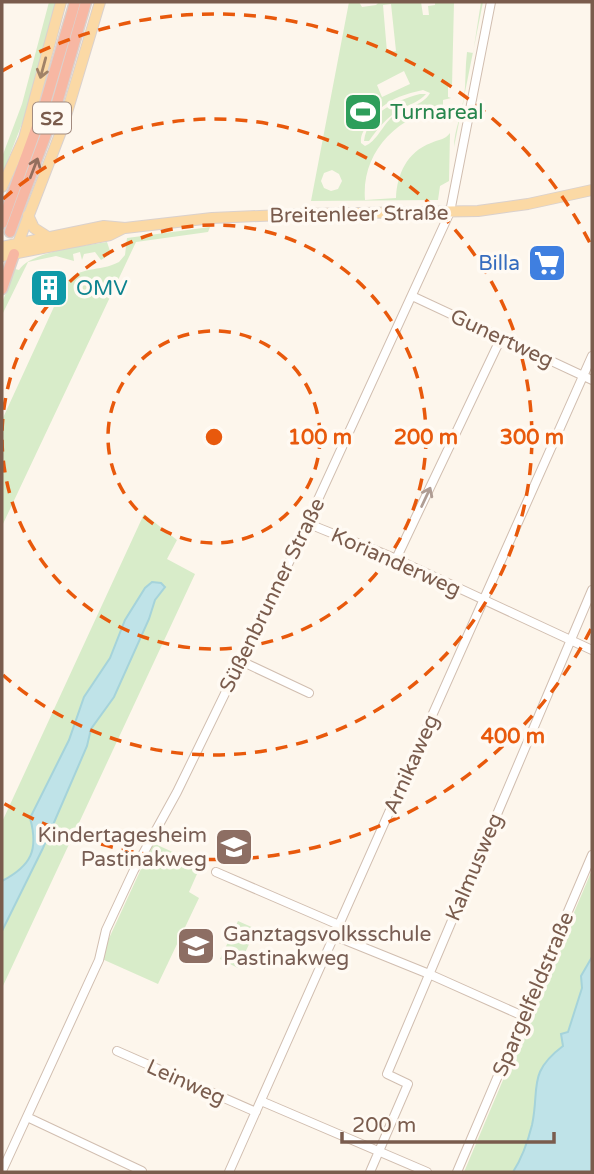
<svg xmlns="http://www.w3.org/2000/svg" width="594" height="1174" font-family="'Varela Round',sans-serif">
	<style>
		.green { fill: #d8ecc9; fill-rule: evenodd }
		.water { fill: #bfe3e8; stroke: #a5d3da; stroke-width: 2 }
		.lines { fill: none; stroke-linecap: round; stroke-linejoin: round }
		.minor-casing { stroke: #d1beb0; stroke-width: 10 }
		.major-casing { stroke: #dad1cd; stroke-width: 12 }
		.highway-casing { stroke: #dad1cd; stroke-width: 13 }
		.minor { stroke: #fff; stroke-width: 8 }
		.major { stroke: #fbd9a5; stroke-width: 10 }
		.highway { stroke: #f7b7a3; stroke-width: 10 }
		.oneway { stroke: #a18267 }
		.oneway2 { stroke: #936e5e }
		.oneway3 { stroke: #af9d94 }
		.ring { fill: none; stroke: #e8590c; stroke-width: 3.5; stroke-dasharray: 12 9 }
		.labels { text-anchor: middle; stroke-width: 7; stroke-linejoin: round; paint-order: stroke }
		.shield { fill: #fffaf3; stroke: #a28b7f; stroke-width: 2 }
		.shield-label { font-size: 19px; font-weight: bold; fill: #7a5c4d }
		.leisure-label { font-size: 21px; fill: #27864d; stroke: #fffaf3; text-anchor: start }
		.street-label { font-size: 21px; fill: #7a5c4d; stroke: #fffaf3 }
		.shop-label { font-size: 21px; fill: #366cbe; stroke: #fffaf3; text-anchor: end }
		.culture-label { font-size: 21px; fill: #0d838f; stroke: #fffaf3; text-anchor: start }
		.education-label { font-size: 21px; fill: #785e54; stroke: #fffaf3; text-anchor: end }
		.centre { fill: #e8590c; stroke: #fffaf3; stroke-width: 3.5 }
		.ring-label { font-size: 21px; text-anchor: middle; font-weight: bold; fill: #e8590c; stroke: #fffaf3; stroke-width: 7; stroke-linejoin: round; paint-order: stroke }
	</style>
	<rect width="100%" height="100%" fill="#fdf6ec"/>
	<!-- green -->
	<path class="green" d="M49,2h7l-29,109 -25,64v-18l20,-53z
		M349,2h10l3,5 14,-2 3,-3h42l2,13h6l-1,-9 7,-1v-3h19l-2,84h-4v11l3,1 -8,2v8c-45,7 -82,44 -78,92l31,-2c1,-24 11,-46 35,-55 8,-4 14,-3 19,-10l-1,48 -9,5 -2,14 -127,1zM391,4l5,47 -9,1 -4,-47zM404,71l6,13 -28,13 -5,-12zM423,90l7,3c-8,14 -26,14 -38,24 -9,8 -16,25 -27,29l-4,-3c-1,-9 4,-14 8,-21 14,-21 31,-27 54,-32zM332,170l7,4 3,7 -4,8 -7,2 -7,-3 -3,-7 3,-8z
		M481,2h2l-29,145c0,-17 8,-32 10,-49 2,-15 1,-31 3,-46l6,1z
		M420,94h6c-7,8 -16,10 -25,15 -14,8 -23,19 -32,32h-5c4,-29 31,-40 56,-47z
		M210,227l-2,5 -72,10 -134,284v-106l62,-135c17,-21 34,-12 55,-23l6,-7 2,-17z
		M107,242l3,9 -1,4 -8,5 -6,-8 -11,2 -2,6 -2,-8 -7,2 1,7 -18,-5 -28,6 -26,53v-12l13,-34 4,1c12,-19 66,-24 88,-28z
		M144,514l33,26 -10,19 28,15 -193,414v-57l41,-83 44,-102 4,-17 23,-32 35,-78 6,-19 9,-12 -39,32 -15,38 -26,39 -15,43 -39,78c9,32 1,48 -28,63v-59z
		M153,843l48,22 -12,27 10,6 -41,86 -56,-25 3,-12z
		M592,870v87l-11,19 1,12 -19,58 -25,30 -6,50 -9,28 -10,18h-49z
		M238,921l18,8 -18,39 -18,-9z"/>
	<!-- water -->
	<path class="water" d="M152,582l9,1 4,4 -10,13 -6,19 -35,78 -23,32 -4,17 -44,102 -41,83v-50c29,-15 37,-31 28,-63l39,-78 15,-43 26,-39 15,-38 20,-32z
		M592,957v215h-79c9,-14 15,-31 19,-47 8,-37 -5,-52 31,-79l-2,-12 7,-2 14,-44 -1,-12z"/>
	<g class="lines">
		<defs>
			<path id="minor" d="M412,296l180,84
				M307,523c30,13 60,23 89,36l196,91
				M396,559l105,-221
				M241,661l68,32
				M216,872l123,53
				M335,936l94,38 94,42
				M117,1051l139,61
				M261,1101l166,71
				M27,1117l115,54
				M2,1171l97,-211 7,-30 28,-60 43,-78 116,-238 157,-342 41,-210
				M229,1172l363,-816
				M370,1172l38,-88 -21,-10 205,-484
				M457,1172l135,-317"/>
			<path id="major" d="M2,187l22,-49 37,-136
				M28,215l6,13 14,9
				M17,246l45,-117 38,-127
				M2,247l102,-21 21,2 87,-10 93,-4 173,-3 50,-7 64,-14
				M2,256l108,-21 14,-7"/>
			<path id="highway" d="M2,223l41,-113 32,-108
				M10,232l45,-122 31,-108
				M2,289l12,-35"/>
		</defs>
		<!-- minor casing -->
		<use href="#minor" class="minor-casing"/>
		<!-- major casing -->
		<use href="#major" class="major-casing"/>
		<!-- highway casing -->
		<use href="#highway" class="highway-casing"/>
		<!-- minor -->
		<use href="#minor" class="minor"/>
		<!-- major -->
		<use href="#major" class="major"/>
		<!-- highway -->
		<use href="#highway" class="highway"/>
	</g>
	<!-- one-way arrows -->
	<defs><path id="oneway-shaft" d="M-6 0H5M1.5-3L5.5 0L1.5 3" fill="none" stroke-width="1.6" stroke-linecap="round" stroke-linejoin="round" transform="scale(1.75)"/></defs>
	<use class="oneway" href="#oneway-shaft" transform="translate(43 68) rotate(105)"/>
	<use class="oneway2" href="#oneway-shaft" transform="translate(34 168) rotate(-69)"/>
	<use class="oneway3" href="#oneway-shaft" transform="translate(426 497) rotate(-65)"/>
	<!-- distance rings -->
	<g class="ring">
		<circle cx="214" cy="437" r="106"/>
		<circle cx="214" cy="437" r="212"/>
		<path d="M3 199A318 318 0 1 1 3 675"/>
		<path d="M591 629A423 423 0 0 1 3 803M2 71A423 423 0 0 1 591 245"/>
	</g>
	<!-- icons -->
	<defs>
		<symbol id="stadium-square" viewBox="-11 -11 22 22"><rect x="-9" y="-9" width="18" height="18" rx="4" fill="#2e9e5b" stroke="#fffaf3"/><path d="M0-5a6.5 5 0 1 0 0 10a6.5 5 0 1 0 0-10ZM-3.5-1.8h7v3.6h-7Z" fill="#fff"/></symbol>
		<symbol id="supermarket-square" viewBox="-11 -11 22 22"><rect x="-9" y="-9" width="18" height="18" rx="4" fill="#3f7fe0" stroke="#fffaf3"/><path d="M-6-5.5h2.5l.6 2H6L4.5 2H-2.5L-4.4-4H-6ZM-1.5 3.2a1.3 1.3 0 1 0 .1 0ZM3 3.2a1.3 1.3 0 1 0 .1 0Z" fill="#fff"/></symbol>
		<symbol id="building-square" viewBox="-11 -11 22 22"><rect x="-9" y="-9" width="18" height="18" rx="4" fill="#0f9aa8" stroke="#fffaf3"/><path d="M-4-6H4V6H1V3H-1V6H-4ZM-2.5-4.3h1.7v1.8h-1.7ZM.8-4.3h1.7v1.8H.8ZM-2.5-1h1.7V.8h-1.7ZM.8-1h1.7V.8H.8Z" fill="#fff"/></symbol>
		<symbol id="school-square" viewBox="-11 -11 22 22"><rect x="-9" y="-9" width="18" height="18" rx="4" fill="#8d6e63" stroke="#fffaf3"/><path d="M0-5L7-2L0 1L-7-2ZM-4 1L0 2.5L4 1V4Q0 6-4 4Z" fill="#fff"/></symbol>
	</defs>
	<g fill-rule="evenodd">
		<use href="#stadium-square" x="341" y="90" width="44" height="44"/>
		<use href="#supermarket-square" x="525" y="241" width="44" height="44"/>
		<use href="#building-square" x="27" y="266" width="44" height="44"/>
		<use href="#school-square" x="212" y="825" width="44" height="44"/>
		<use href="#school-square" x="174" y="924" width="44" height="44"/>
	</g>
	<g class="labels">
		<!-- shield labels -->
		<rect class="shield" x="33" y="102.5" width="38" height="31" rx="5"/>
		<g class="shield-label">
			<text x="52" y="125">S2</text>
		</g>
		<!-- leisure labels -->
		<g class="leisure-label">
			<text x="390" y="119">Turnareal</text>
		</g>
		<!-- street labels -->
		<g class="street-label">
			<text transform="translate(359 214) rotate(-1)" y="7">Breitenleer Straße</text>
			<text transform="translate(502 338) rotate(25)" y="7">Gunertweg</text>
			<text transform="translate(396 562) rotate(24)" y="7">Korianderweg</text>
			<text transform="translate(272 595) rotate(-64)" y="7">Süßenbrunner Straße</text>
			<text transform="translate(411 764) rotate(-66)" y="7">Arnikaweg</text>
			<text transform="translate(474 867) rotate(-67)" y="7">Kalmusweg</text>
			<text transform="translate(533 994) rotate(-67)" y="7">Spargelfeldstraße</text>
			<text transform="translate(186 1082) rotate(24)" y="7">Leinweg</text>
		</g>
		<!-- shop labels -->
		<g class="shop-label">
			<text x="520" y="270">Billa</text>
		</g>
		<!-- culture labels -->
		<g class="culture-label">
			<text x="76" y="295">OMV</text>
		</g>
		<!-- education labels -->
		<g class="education-label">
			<text x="207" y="842">Kindertagesheim<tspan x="207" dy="24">Pastinakweg</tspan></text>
			<text x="223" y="941" text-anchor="start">Ganztagsvolksschule<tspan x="223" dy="24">Pastinakweg</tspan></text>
		</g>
	</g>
	<circle cx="214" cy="437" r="10" class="centre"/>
	<g class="ring-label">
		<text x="320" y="444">100 m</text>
		<text x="426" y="444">200 m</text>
		<text x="532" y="444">300 m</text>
		<text x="513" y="743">400 m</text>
	</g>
	<!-- border -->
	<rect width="594" height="1174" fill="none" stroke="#7a5c4d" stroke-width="7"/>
	<!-- scale -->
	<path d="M342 1132v10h212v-10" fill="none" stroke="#7a5c4d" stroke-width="3.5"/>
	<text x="352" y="1132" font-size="21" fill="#7a5c4d" stroke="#fffaf3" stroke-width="5" paint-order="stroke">200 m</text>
</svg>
